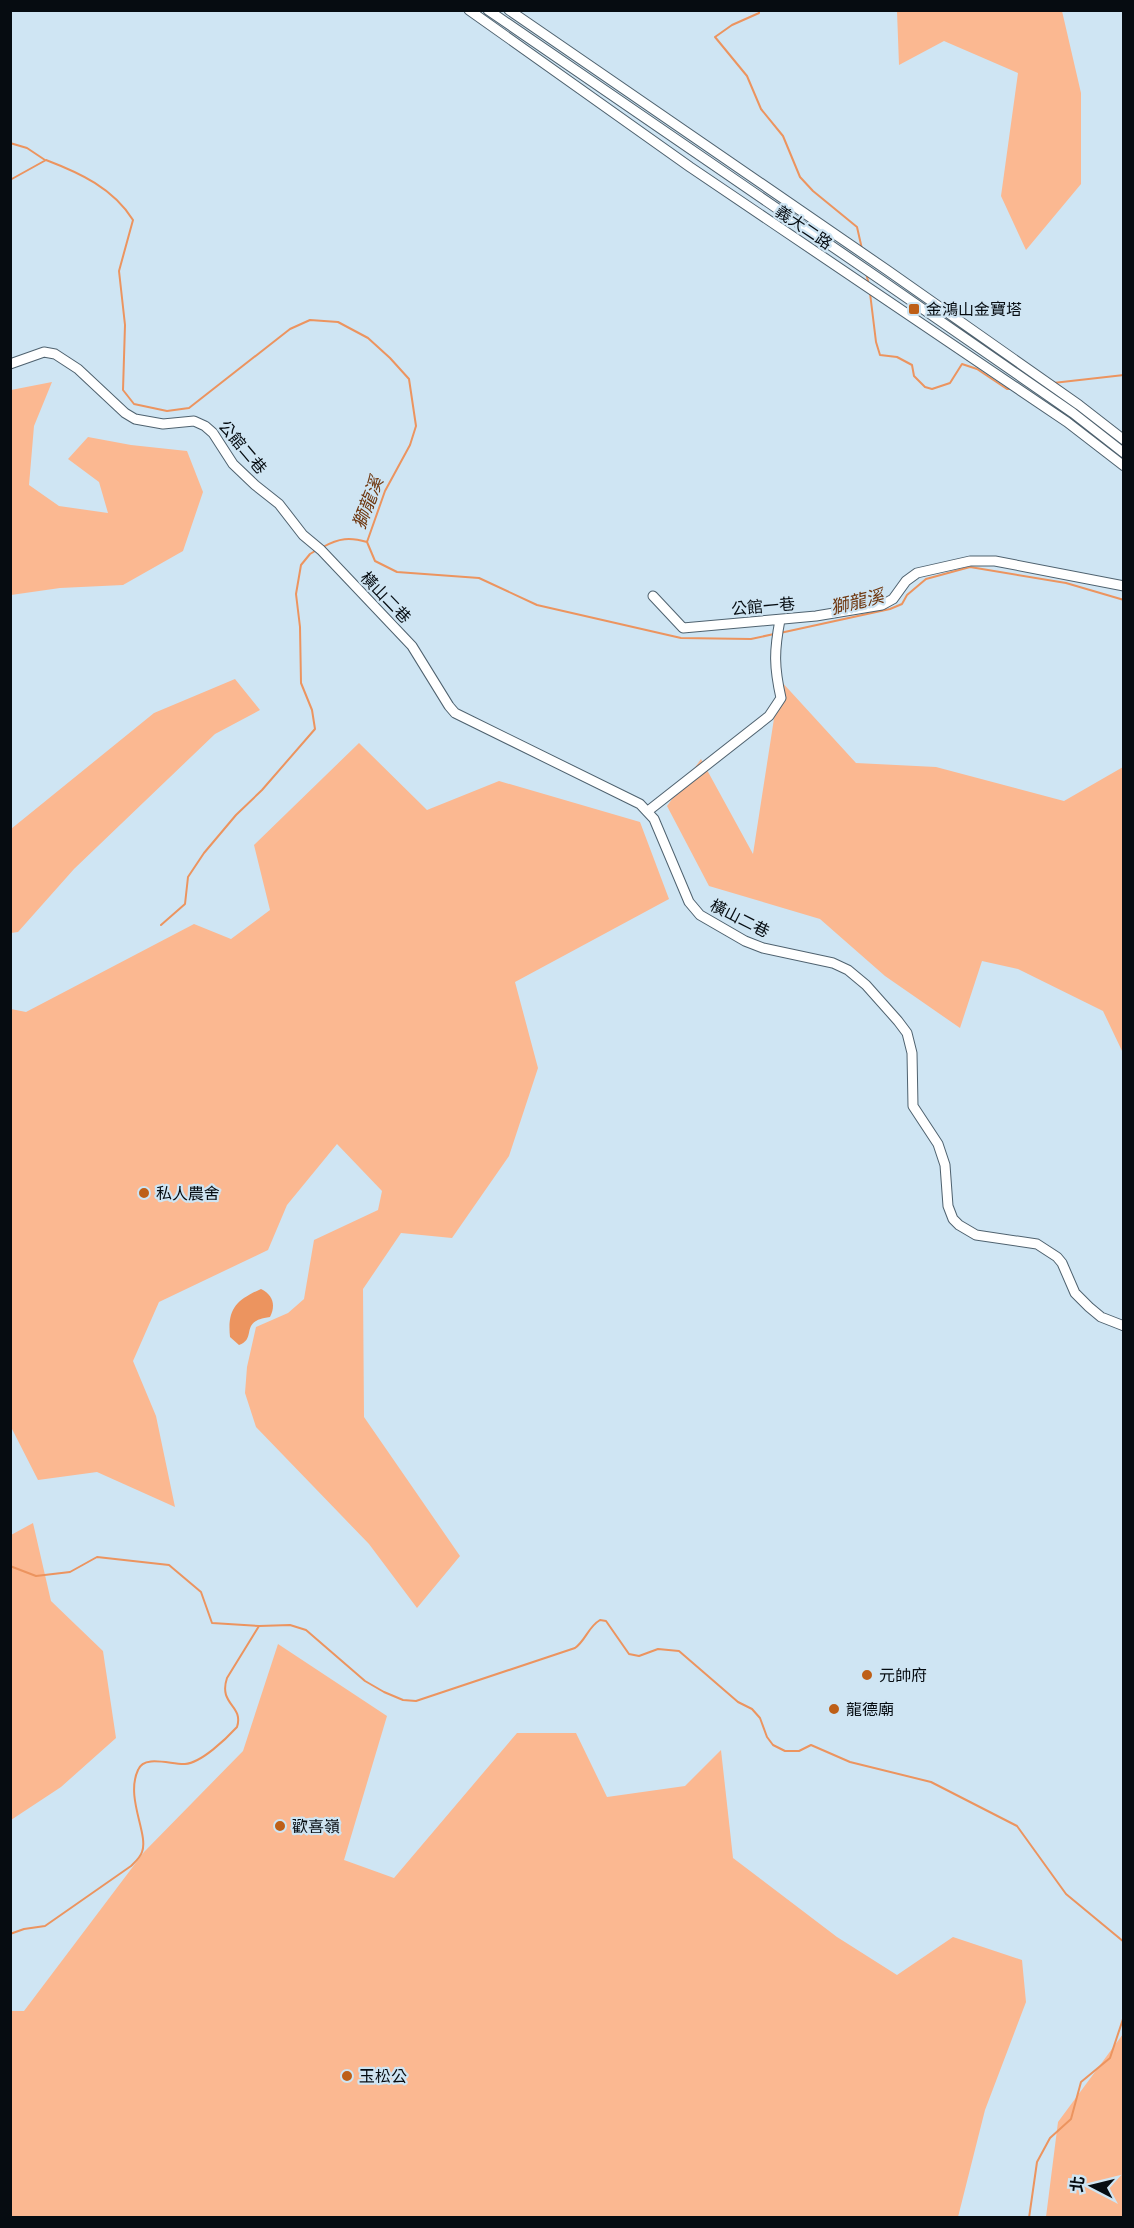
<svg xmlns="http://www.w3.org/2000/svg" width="1134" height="2228" font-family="Montserrat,'Noto Sans TC',sans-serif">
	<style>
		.green { fill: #fbb891 }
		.water { fill: #ec945f }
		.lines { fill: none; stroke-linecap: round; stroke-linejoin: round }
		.stream { stroke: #ec945f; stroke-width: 2 }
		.minor-casing { stroke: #4f626f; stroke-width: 11 }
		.minor { stroke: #fff; stroke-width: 9 }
		.poi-dot { fill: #be5f17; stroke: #cfe5f3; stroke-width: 2 }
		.labels { text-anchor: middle; stroke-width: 4.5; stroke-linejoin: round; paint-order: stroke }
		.street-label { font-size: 16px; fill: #060c11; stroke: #cfe5f3 }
		.poi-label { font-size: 16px; fill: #060c11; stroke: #cfe5f3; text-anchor: start }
		.water-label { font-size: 18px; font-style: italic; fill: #6e360e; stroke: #cfe5f3 }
	</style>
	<rect width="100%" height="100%" fill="#cfe5f3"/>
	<!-- green -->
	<path class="green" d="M897,11h165l19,82v91l-55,66 -25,-54 17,-123 -74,-32 -45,24z
		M52,382l-18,44 -5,59 30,21 49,7 -9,-31 -31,-23 20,-22 43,8 56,6 16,41 -20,59 -60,34 -63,3 -49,7v-205z
		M235,679l25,31 -45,24 -141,135 -56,63 -7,1v-104l143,-116z
		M780,680l76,83 80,4 128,34 59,-34v286l-20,-42 -85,-42 -36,-8 -22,67 -75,-52 -65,-57 -111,-33 -42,-80 34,-47 52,95z
		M359,743l68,67 72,-29 141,41 29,77 -154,83 23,86 -29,88 -57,82 -51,-5 -38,56 1,128 96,139 -43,52 -48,-64 -113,-117 -11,-34 2,-26 9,-40 32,-14 16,-14 10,-59 64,-30 4,-19 -45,-47 -50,61 -19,45 -109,52 -26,59 23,55 19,91 -78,-35 -59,8 -27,-53v-418l15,3 168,-88 37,15 39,-29 -16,-65z
		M33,1523l18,78 52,50 13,87 -55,49 -50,33v-285z
		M278,1644l109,72 -43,144 50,18 123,-145h59l31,64 78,-11 36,-36 12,108 104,79 60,38 56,-38 69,23 4,42 -41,108 -27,107h-947v-206h13l120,-159 99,-101z
		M1123,2034v183h-77l12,-95z"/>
	<!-- water -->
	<path class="water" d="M261,1289c12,6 15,16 9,28 -32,4 -12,21 -31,28l-9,-8c-3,-29 7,-37 31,-48z"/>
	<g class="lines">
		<!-- stream -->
		<path class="stream" d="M759,10v3l-27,12 -17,12 32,39 14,33 22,27 17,41 13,14 44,36 5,22
			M10,143l17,5 18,12
			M10,180l36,-20c34,13 67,28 87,60l-14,51 6,54 -2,65 11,14 33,7 22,-3 101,-79 20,-9 28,2 30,16 22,20 19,21 7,47 -6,19 -25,46 -18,51 8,19 22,11 82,6 58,27 144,33 70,1 23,-5
			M866,273l3,12
			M870,293l6,49 4,13 17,2 15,8 2,11 11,11 7,2 18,-6 12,-19 15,5 30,20h5
			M1053,383l71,-8
			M323,547c16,-9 27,-10 44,-5
			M780,633l110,-24 12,-5 5,-9 19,-16 44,-12 96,16 58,17
			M161,925l24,-21 3,-27 16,-24 32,-38 26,-25 53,-61 -3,-19 -11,-27 -1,-56 -4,-33 5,-29 9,-11 5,-3
			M10,1566l26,10 34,-4 27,-15 72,8 32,27 11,31 47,3 31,-1 16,5 59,51 19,11 19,8 13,1 159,-53c11,-8 13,-21 25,-28l6,1 23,33 10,2 19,-7 21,2 59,51 14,7 8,9 7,19 6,8 12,6h14l12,-6 39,17 81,20 86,44 49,68 58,48
			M10,1934l14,-5 21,-3 86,-60c4,-4 9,-8 11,-14 7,-18 -17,-54 -4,-82 6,-16 34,-5 47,-6 16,-1 41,-25 52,-37 7,-22 -19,-22 -10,-49l32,-52
			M1029,2218l8,-56 13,-24 21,-19 10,-37 29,-24 14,-42"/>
		<defs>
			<path id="minor" d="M469,10l221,157 377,255 57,44
				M488,10l396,272 189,131 51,40
				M509,10l378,260 192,135 45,35
				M10,364l34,-12 11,2 23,15 47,44 10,6 28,5 31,-3 11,5 8,7 20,31 22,21 24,19 24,31 18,15 91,96 37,60 6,7 185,91 14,15 35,83 11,13 45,26 18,7 70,15 15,7 18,15 32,36 9,12 5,20 1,53 25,38 7,21 3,41 5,13 6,6 17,10 61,9 20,13 5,6 13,30 14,14 12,10 23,9
				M653,596l30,32 133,-12 66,-11 11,-6 13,-18 11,-8 53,-12h25l129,25
				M648,811l121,-95 12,-18c-7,-31 -7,-47 -1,-78"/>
		</defs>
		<!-- minor casing -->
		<use href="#minor" class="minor-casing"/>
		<!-- minor -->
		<use href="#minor" class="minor"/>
	</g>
	<!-- markers -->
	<g class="poi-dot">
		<rect x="908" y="303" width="12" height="12" rx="3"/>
		<circle cx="144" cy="1193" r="6"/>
		<circle cx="867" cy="1675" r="6"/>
		<circle cx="834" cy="1709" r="6"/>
		<circle cx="280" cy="1826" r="6"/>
		<circle cx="347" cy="2076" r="6"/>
	</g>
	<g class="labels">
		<!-- street labels -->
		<g class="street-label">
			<text transform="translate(804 227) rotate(34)" y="6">義大二路</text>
			<text transform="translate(243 447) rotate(50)" y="6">公館二巷</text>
			<text transform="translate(386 597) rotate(46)" y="6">橫山二巷</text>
			<text transform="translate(763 606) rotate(-5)" y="6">公館一巷</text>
			<text transform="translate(740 918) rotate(27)" y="6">橫山二巷</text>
		</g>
		<!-- poi labels -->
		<g class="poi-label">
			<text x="926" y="315">金鴻山金寶塔</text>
			<text x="156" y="1199">私人農舍</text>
			<text x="879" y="1681">元帥府</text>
			<text x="846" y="1715">龍德廟</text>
			<text x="292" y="1832">歡喜嶺</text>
			<text x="359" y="2082">玉松公</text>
		</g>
		<!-- water labels -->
		<g class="water-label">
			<text transform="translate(368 503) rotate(-69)" y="6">獅龍溪</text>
			<text transform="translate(857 602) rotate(-14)" y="6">獅龍溪</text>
		</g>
	</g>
	<!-- border -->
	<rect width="1134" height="2228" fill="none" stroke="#060c11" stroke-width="24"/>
	<!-- north arrow -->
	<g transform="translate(1092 2186) rotate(277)" stroke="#cfe5f3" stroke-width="4.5" paint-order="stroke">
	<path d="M0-4.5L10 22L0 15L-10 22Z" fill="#060c11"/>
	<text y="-9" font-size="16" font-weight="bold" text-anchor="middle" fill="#060c11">北</text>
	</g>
</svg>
